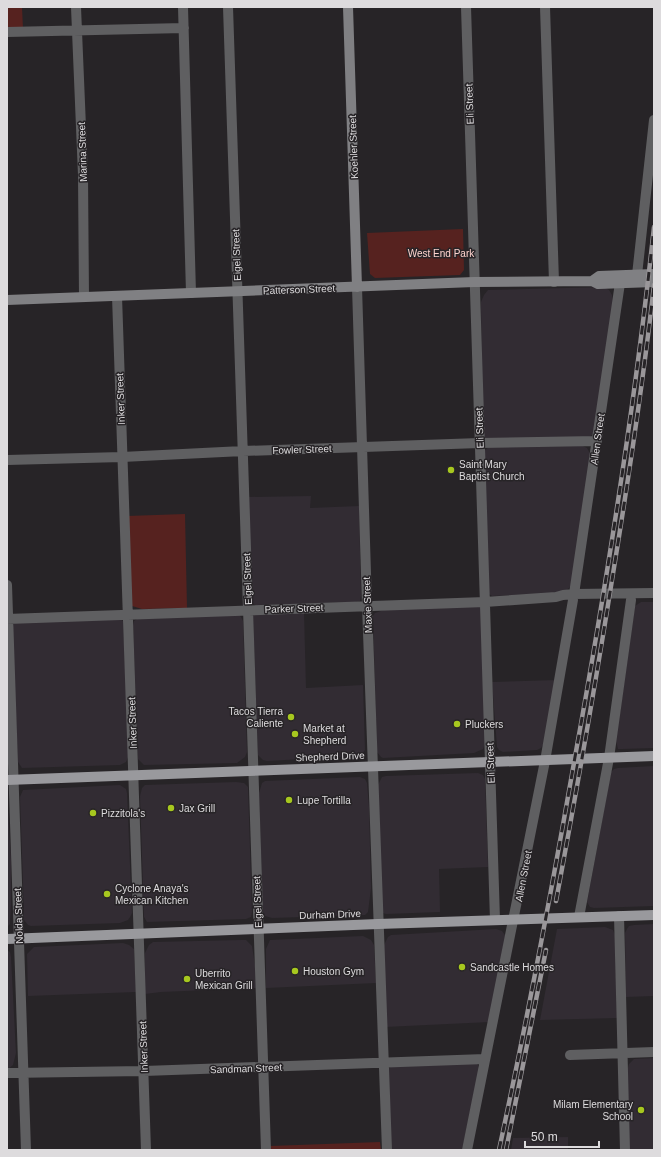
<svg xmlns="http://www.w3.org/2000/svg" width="661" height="1157" font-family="Arial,sans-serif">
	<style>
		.built { fill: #322c33 }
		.green { fill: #56221f }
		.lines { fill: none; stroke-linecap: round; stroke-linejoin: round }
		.street { stroke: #5f5f61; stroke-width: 10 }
		.secondary { stroke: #808083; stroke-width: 10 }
		.primary { stroke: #99999d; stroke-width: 10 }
		.rail-casing { stroke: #9a979a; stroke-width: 4.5 }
		.rail { stroke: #272427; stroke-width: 3; stroke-dasharray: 9; stroke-linecap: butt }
		.poi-dot { fill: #a7c81f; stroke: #272427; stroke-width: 1.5 }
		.labels { text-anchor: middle; stroke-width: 3; stroke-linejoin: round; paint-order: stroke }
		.street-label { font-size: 10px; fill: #dddbdd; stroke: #272427 }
		.park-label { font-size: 10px; fill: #fdd2cd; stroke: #272427 }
		.poi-label { font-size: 10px; fill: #dddbdd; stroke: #272427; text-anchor: start }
	</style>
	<rect width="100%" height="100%" fill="#272427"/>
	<!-- built -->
	<path class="built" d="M604,287l5,3 3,5 1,8 -19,128 -2,4 -3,2 -99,3 -5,-2 -2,-5 -2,-122v-9l3,-7 4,-5z
		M583,446l4,2 4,7 -19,129 -3,4 -6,5 -71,3 -3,-2 -5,-143 5,-4z
		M311,496l-1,12 49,-2 2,90 -1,5 -5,1 -99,3 -3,-1 -2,-5 -3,-102z
		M641,602h13v146l-32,1h-4l-2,-8 19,-135z
		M478,606l3,1 4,137 -2,5 -9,4 -91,5 -2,-1 -4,-5 -4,-136 2,-3 9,-3z
		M304,612l2,76 57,-3 2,65 -5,6 -93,5 -4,-1 -5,-5 -5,-139 3,-2z
		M238,614l3,3 2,4 4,131 -2,5 -8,6 -93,2 -6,-6 -5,-134 1,-4 3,-2z
		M120,619l3,2 6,134 -3,7 -6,3 -98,3 -4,-6 -6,-134 2,-4 3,-3z
		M557,680l-14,65 -2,3 -4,2 -34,2 -4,-2 -2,-3 -5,-65z
		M654,766v140l-60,2 -4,-1 -3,-5 24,-130 3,-3 4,-1z
		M478,773l5,2 2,4 3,88 -49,2 1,43 -54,2 -3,-1 -1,-4 -4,-124 4,-8 4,-1z
		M360,777l5,2 2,4 2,24 2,81 -3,24 -3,3 -93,3 -7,-2 -2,-5 -4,-118 3,-10 3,-2z
		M236,782l8,1 4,4 4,125 -1,5 -5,2 -99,3 -3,-5 -4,-121 2,-8 3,-3z
		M120,785l6,4 1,4 5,120 -2,4 -2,3 -8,3 -89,3 -3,-1 -4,-5 -1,-37 -3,-86 3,-7z
		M7,794l4,65v46l-1,19 -3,3z
		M654,924v72l-28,1 -1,-64 2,-4 2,-3 5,-1z
		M605,927l8,3 2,5 2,83 -77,2 17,-91z
		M496,929l6,2 3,4v5l-15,82 -105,5 -1,-82 4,-8 3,-2z
		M363,936l8,4 3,5 2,38 -110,5v-39l4,-9z
		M241,940h5l6,6 3,19 1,23 -95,4 -16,2v-41l4,-8 4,-3z
		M123,943l6,2 5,4 2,43 -108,4 -1,-42 7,-7z
		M7,950l3,2 1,5 5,96 -3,12 -6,5z
		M654,1058v92h-25l-2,-80 2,-6 5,-5z
		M476,1063l2,2 1,4 -17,81h-72l-1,-82 2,-1z
		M568,1137v13h-57l2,-12z"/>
	<!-- green -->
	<path class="green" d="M7,7h15l1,22h-16z
		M463,229l1,41 -4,5 -85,3 -5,-4 -3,-41z
		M185,514l2,94 -45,1 -10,-3 -5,-90z
		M380,1142l1,8h-110l-1,-4z"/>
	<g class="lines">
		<!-- street -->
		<path class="street" d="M76,7l7,168 1,122
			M183,7l8,286
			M228,7l38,1143
			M466,7l29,913
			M545,7l9,275
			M7,32l177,-4
			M637,275l17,-155
			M357,287l10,318 20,545
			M117,296l29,854
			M7,460l115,-3 121,-6 237,-8 117,-2
			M7,585l19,565
			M574,594l46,-311
			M7,619l478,-17 71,-5 7,-2 11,-1 80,-1
			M619,916l6,234
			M579,917l30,-159 22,-158
			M570,1055l84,-3
			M7,1073l137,-2 341,-12
			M467,1150l78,-389 28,-161"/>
		<!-- secondary -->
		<path class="secondary" d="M348,7l9,280
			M592,281l6,3 56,-2
			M7,300l467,-18 118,-1 7,-5 55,-2"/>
		<!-- primary -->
		<path class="primary" d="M7,780l647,-24
			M7,939l371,-15 276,-9"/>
		<defs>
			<path id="rail" d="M556,901c20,-107 39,-214 56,-321 16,-98 31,-196 42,-295
				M499,1150c28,-130 53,-261 76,-393 32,-176 60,-352 79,-530
				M506,1150l40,-200"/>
		</defs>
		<!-- rail casing -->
		<use href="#rail" class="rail-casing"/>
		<!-- rail -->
		<use href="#rail" class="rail"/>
	</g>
	<!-- markers -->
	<g class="poi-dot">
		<circle cx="451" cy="470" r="4"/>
		<circle cx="291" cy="717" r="4"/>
		<circle cx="457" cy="724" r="4"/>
		<circle cx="295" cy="734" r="4"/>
		<circle cx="289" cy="800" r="4"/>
		<circle cx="171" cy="808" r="4"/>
		<circle cx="93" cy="813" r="4"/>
		<circle cx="107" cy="894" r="4"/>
		<circle cx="462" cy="967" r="4"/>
		<circle cx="295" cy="971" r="4"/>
		<circle cx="187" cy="979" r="4"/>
		<circle cx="641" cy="1110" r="4"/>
	</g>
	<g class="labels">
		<!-- street labels -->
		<g class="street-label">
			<text transform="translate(469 104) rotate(-92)" y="4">Eli Street</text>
			<text transform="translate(353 147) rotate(-92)" y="4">Koehler Street</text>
			<text transform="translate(82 152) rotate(-92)" y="4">Marina Street</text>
			<text transform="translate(236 255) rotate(-92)" y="4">Eigel Street</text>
			<text transform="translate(299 289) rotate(-2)" y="4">Patterson Street</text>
			<text transform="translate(120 399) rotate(-92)" y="4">Inker Street</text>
			<text transform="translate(479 428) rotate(-92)" y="4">Eli Street</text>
			<text transform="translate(597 439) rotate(-82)" y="4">Allen Street</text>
			<text transform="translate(302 449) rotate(-2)" y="4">Fowler Street</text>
			<text transform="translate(247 579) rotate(-92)" y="4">Eigel Street</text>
			<text transform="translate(367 605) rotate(-92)" y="4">Maxie Street</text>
			<text transform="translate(294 608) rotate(-2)" y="4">Parker Street</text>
			<text transform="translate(132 723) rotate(-92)" y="4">Inker Street</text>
			<text transform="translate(330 756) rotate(-2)" y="4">Shepherd Drive</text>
			<text transform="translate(490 763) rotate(-92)" y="4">Eli Street</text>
			<text transform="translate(523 876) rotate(-79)" y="4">Allen Street</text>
			<text transform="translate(257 902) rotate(-92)" y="4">Eigel Street</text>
			<text transform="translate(330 914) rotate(-2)" y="4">Durham Drive</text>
			<text transform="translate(18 916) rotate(-92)" y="4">Nolda Street</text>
			<text transform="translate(143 1047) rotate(-92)" y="4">Inker Street</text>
			<text transform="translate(246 1068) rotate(-2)" y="4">Sandman Street</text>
		</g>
		<!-- park labels -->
		<g class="park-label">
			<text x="441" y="257">West End Park</text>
		</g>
		<!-- poi labels -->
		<g class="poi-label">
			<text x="459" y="468">Saint Mary<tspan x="459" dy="12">Baptist Church</tspan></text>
			<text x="283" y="715" text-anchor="end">Tacos Tierra<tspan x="283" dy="12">Caliente</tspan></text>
			<text x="465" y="728">Pluckers</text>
			<text x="303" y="732">Market at<tspan x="303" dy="12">Shepherd</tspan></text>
			<text x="297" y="804">Lupe Tortilla</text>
			<text x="179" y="812">Jax Grill</text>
			<text x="101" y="817">Pizzitola's</text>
			<text x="115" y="892">Cyclone Anaya's<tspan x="115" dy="12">Mexican Kitchen</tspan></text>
			<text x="470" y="971">Sandcastle Homes</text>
			<text x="303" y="975">Houston Gym</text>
			<text x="195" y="977">Uberrito<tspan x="195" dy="12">Mexican Grill</tspan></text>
			<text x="633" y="1108" text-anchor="end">Milam Elementary<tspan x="633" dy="12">School</tspan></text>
		</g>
	</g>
	<!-- border -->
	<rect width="661" height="1157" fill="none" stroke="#dddbdd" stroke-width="16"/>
	<!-- scale -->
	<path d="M525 1141v6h74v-6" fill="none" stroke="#dddbdd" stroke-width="2"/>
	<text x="531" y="1141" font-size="12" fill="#dddbdd" stroke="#272427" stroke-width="3" paint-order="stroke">50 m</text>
</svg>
